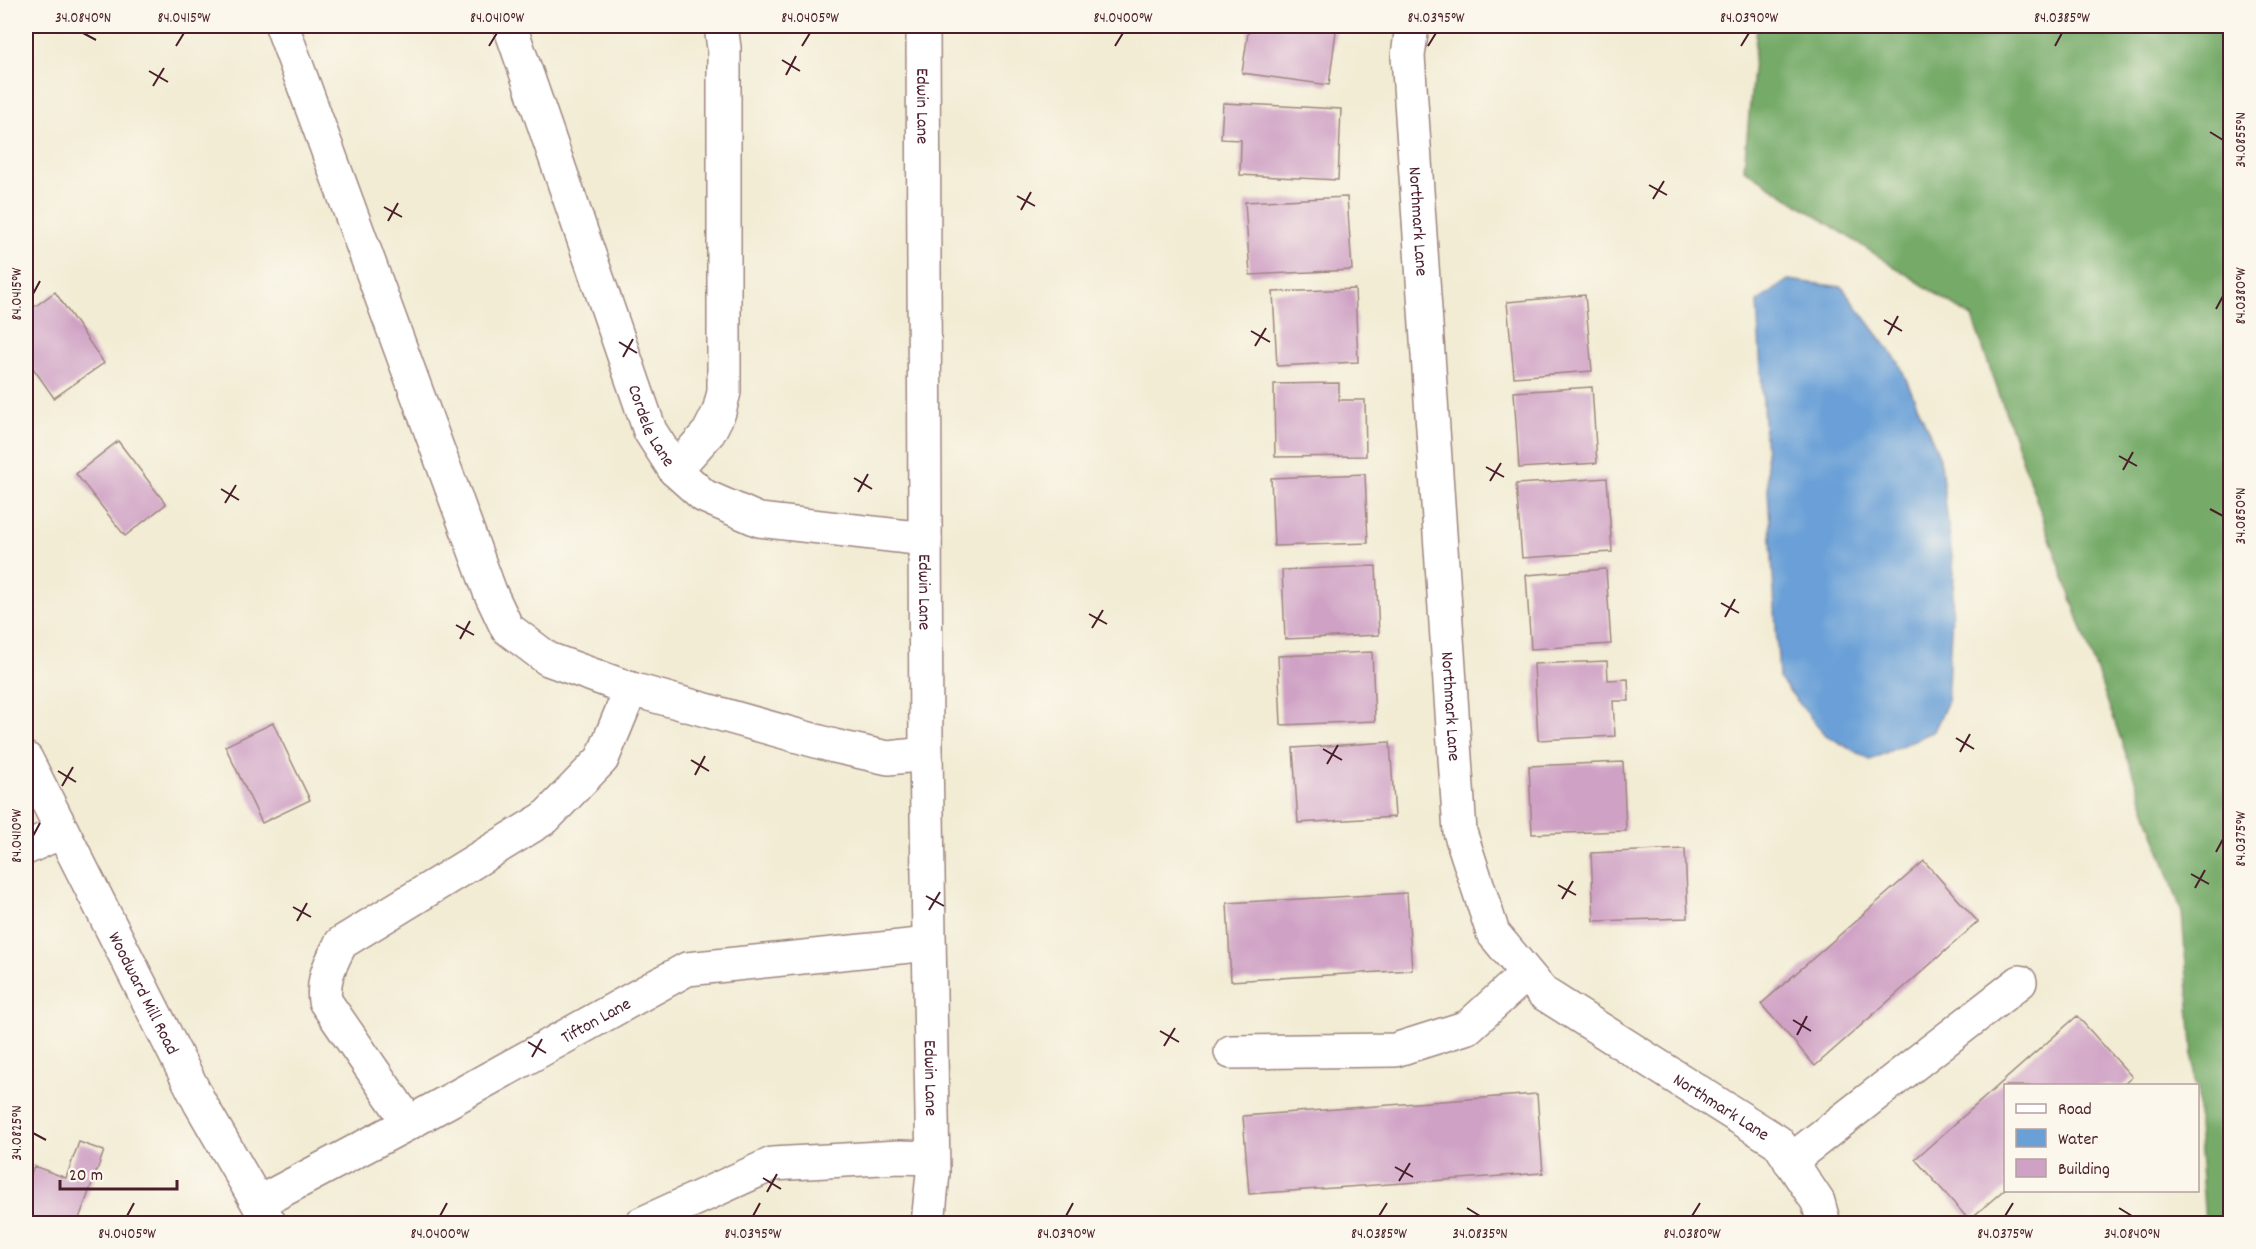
<svg xmlns="http://www.w3.org/2000/svg" width="2256" height="1249" font-family="Dekko,sans-serif">
	<style>
		.forest { fill: #74aa67; stroke: #5f6449; stroke-width: 1.5 }
		.water { fill: #6ba0d7; stroke: #5a6081; stroke-width: 1.5 }
		.building { fill: #cfa1c5 }
		.lines { fill: none; stroke-linecap: round; stroke-linejoin: round }
		.minor-casing { stroke: #9e8680; stroke-width: 36 }
		.minor { stroke: #fff; stroke-width: 33 }
		.ticks { fill: none; stroke: #4a1f2b; stroke-width: 2 }
		.labels { text-anchor: middle; stroke-width: 4.5; stroke-linejoin: round; paint-order: stroke }
		.street-label { font-size: 18px; fill: #4a1f2b; stroke: #fbf7ec }
		.neatline { fill: none; stroke: #4a1f2b; stroke-width: 2 }
		.ticks-label { font-size: 15px; text-anchor: middle; fill: #4a1f2b }
	</style>
	<rect width="100%" height="100%" fill="#fbf7ec"/>
	<filter id="ink" filterUnits="userSpaceOnUse"><feTurbulence type="fractalNoise" baseFrequency=".0167" numOctaves="2"/><feDisplacementMap in="SourceGraphic" scale="12" xChannelSelector="R" yChannelSelector="G"/><feConvolveMatrix kernelMatrix="1 2 1 2 8 2 1 2 1" color-interpolation-filters="sRGB"/></filter>
	<filter id="wash" filterUnits="userSpaceOnUse"><feTurbulence type="fractalNoise" baseFrequency=".008" numOctaves="4" result="noise"/><feDisplacementMap in="SourceGraphic" scale="24" xChannelSelector="R" yChannelSelector="G"/><feGaussianBlur stdDeviation="1.35" result="paint"/><feColorMatrix in="noise" values="0 0 0 0 0 0 0 0 0 0 0 0 0 0 0 0 0 1.4 0 .05"/><feComposite in="paint" operator="in"/></filter>
	<g filter="url(#wash)">
		<rect width="100%" height="100%" fill="#f2ecd4"/>
		<!-- forest -->
		<path class="forest" d="M1757,26h473v1197h-25l-7,-98v-39l-3,-1 -13,-172 -210,-596 -228,-148z"/>
		<!-- water -->
		<path class="water" d="M1788,280l54,7 57,76 41,95 14,115 -7,130 -13,28 -64,29 -46,-26 -45,-56 -22,-376z"/>
		<g id="blocks">
			<!-- building -->
			<path class="building" d="M1249,26h66v2l21,3 -7,54 -87,-12z
				M1223,103l118,6 -3,71 -98,-5 1,-35 -20,-1z
				M1347,197l5,73 -102,5 -5,-73z
				M1355,289l3,73 -81,4 -4,-74z
				M55,292l49,71 -50,35 -28,-40v-45z
				M1585,295l7,76 -78,6 -7,-75z
				M1339,383v17h26l1,56 -91,1 -1,-73z
				M1592,387l5,76 -78,5 -5,-76z
				M118,441l48,63 -41,32 -49,-62z
				M1365,474l3,69 -94,3 -3,-68z
				M1607,478l5,74 -90,6 -6,-74z
				M1376,566l3,69 -94,4 -3,-69z
				M1606,569l5,75 -80,5 -5,-74z
				M1372,652l3,69 -94,4 -3,-69z
				M1607,661l1,19 20,-1 1,22h-16l2,35 -77,4 -4,-76z
				M273,723l37,77 -48,23 -37,-77z
				M1390,742l5,75 -97,6 -5,-75z
				M1623,762l3,69 -94,3 -3,-68z
				M1685,849l3,69 -94,3 -3,-68z
				M1924,861l54,61 -163,144 -54,-62z
				M1407,893l5,77 -181,11 -4,-78z
				M2077,1016l55,61 -10,9h-116v102l-37,32 -54,-61z
				M1537,1094l6,79 -294,21 -6,-78z
				M79,1142l25,9 -27,73h-51v-36l8,-22 32,12z"/>
		</g>
	</g>
	<g filter="url(#ink)">
		<use href="#blocks" fill-opacity="0" stroke="#9e8680" stroke-width="1.5"/>
		<g class="lines">
			<defs>
				<g id="minor">
					<path d="M282,26l208,566 17,36 41,31 83,30 203,57 54,12 38,-4"/>
					<path id="s1" d="M510,26l140,405 25,39 29,26 55,24 166,19"/>
					<path id="s2" d="M923,26l3,728 7,419 -5,51"/>
					<path id="s3" d="M1412,26l-4,30 52,776 33,101 50,60 235,149 40,60 6,22"/>
					<path d="M675,470l34,-38 10,-20 5,-20v-344l-3,-22"/>
					<path id="s4" d="M26,759l174,344 70,121"/>
					<path d="M26,848l35,-16"/>
					<path d="M1231,1052l164,-2 73,-23 58,-53"/>
					<path d="M409,1123l-84,-122c-3,-23 6,-38 16,-58l204,-125 57,-59 29,-70"/>
					<path d="M1790,1161l230,-179"/>
					<path id="s5" d="M258,1203l151,-80 278,-154 242,-25"/>
					<path d="M641,1224l131,-60 127,-7 33,1"/>
				</g>
			</defs>
			<!-- minor casing -->
			<use href="#minor" class="minor-casing"/>
			<!-- minor -->
			<use href="#minor" class="minor"/>
		</g>
	</g>
	<!-- ticks -->
	<path class="ticks" d="M83,33l13,7M176,46l8,-13M489,46l8,-13M802,46l8,-13M1115,46l8,-13M1428,46l8,-13M1741,46l8,-13M2055,46l7,-13M782,60l18,11M149,71l19,11M786,75l10,-19M153,86l11,-18M2210,132l13,8M1649,185l18,10M1017,196l18,10M1653,199l11,-18M384,207l18,10M1021,210l10,-18M388,221l10,-18M33,294l7,-13M2216,309l7,-13M1884,320l18,11M1251,331l19,11M1888,335l10,-19M619,342l18,11M1255,346l11,-18M623,357l10,-18M2119,456l18,10M1486,467l18,10M2123,470l10,-18M854,478l18,11M1490,481l11,-18M221,489l18,11M858,492l10,-18M225,503l11,-18M2210,509l13,7M1721,603l18,10M1089,614l18,10M1725,617l10,-18M456,625l18,10M1092,628l11,-18M460,639l10,-18M1956,738l18,11M1323,749l19,11M1960,752l10,-18M691,760l18,11M1327,764l11,-19M58,771l18,11M695,775l10,-19M62,786l11,-19M33,836l7,-13M2216,852l7,-13M2191,874l18,10M1558,885l18,10M2195,888l10,-18M926,896l18,10M1562,899l11,-18M293,907l18,10M929,910l11,-18M297,921l10,-18M1793,1020l18,11M1160,1031l19,11M1797,1035l10,-19M528,1042l18,11M1164,1046l11,-18M532,1057l10,-18M33,1133l13,7M1395,1167l18,10M763,1178l18,11M1399,1181l11,-18M767,1192l10,-18M1467,1208l13,8M2119,1208l13,8M127,1216l7,-13M440,1216l7,-13M753,1216l7,-13M1066,1216l7,-13M1379,1216l8,-13M1692,1216l8,-13M2005,1216l8,-13"/>
	<g class="labels">
		<!-- street labels -->
		<g class="street-label">
			<text dy="6" stroke="none"><textPath href="#s2" startOffset="80">Edwin Lane</textPath></text>
			<text dy="6" stroke="none"><textPath href="#s3" startOffset="196">Northmark Lane</textPath></text>
			<text dy="6" stroke="none"><textPath href="#s1" startOffset="424">Cordele Lane</textPath></text>
			<text dy="6" stroke="none"><textPath href="#s2" startOffset="566">Edwin Lane</textPath></text>
			<text dy="6" stroke="none"><textPath href="#s3" startOffset="682">Northmark Lane</textPath></text>
			<text dy="6" stroke="none"><textPath href="#s4" startOffset="262">Woodward Mill Road</textPath></text>
			<text dy="6" stroke="none"><textPath href="#s5" startOffset="384">Tifton Lane</textPath></text>
			<text dy="6" stroke="none"><textPath href="#s2" startOffset="1052">Edwin Lane</textPath></text>
			<text dy="6" stroke="none"><textPath href="#s3" startOffset="1204">Northmark Lane</textPath></text>
		</g>
	</g>
	<!-- margin -->
	<rect width="2256" height="1249" fill="none" stroke="#fbf7ec" stroke-width="66"/>
	<!-- legend -->
	<rect x="2004" y="1084" width="195" height="108" fill="#fbf7ec" stroke="#b4a19f" stroke-width="1.5"/>
	<rect x="2016" y="1104" width="30" height="9" fill="#ffffff" stroke="#b4a19f" stroke-width="1.5"/>
	<text x="2058" y="1114" font-size="18" fill="#4a1f2b">Road</text>
	<rect x="2016" y="1129" width="30" height="18" fill="#6ba0d7" stroke="#b4a19f" stroke-width="1.5"/>
	<text x="2058" y="1144" font-size="18" fill="#4a1f2b">Water</text>
	<rect x="2016" y="1159" width="30" height="18" fill="#cfa1c5" stroke="#b4a19f" stroke-width="1.5"/>
	<text x="2058" y="1174" font-size="18" fill="#4a1f2b">Building</text>
	<!-- scale -->
	<path d="M60 1180v9h117v-9" fill="none" stroke="#4a1f2b" stroke-width="3"/>
	<text x="69" y="1180" font-size="18" fill="#4a1f2b" stroke="#fbf7ec" stroke-width="4.5" paint-order="stroke">20 m</text>
	<rect x="33" y="33" width="2190" height="1183" class="neatline"/>
	<g class="ticks-label">
		<text x="83" y="22">34.0840°N</text>
		<text x="184" y="22">84.0415°W</text>
		<text x="497" y="22">84.0410°W</text>
		<text x="810" y="22">84.0405°W</text>
		<text x="1123" y="22">84.0400°W</text>
		<text x="1436" y="22">84.0395°W</text>
		<text x="1749" y="22">84.0390°W</text>
		<text x="2062" y="22">84.0385°W</text>
		<text transform="translate(2240 140) rotate(-90)" y="5">34.0855°N</text>
		<text transform="translate(16 294) rotate(-90)" y="5">84.0415°W</text>
		<text transform="translate(2240 296) rotate(-90)" y="5">84.0380°W</text>
		<text transform="translate(2240 516) rotate(-90)" y="5">34.0850°N</text>
		<text transform="translate(16 836) rotate(-90)" y="5">84.0410°W</text>
		<text transform="translate(2240 839) rotate(-90)" y="5">84.0375°W</text>
		<text transform="translate(16 1133) rotate(-90)" y="5">34.0825°N</text>
		<text x="127" y="1238">84.0405°W</text>
		<text x="440" y="1238">84.0400°W</text>
		<text x="753" y="1238">84.0395°W</text>
		<text x="1066" y="1238">84.0390°W</text>
		<text x="1379" y="1238">84.0385°W</text>
		<text x="1480" y="1238">34.0835°N</text>
		<text x="1692" y="1238">84.0380°W</text>
		<text x="2005" y="1238">84.0375°W</text>
		<text x="2132" y="1238">34.0840°N</text>
	</g>
</svg>
